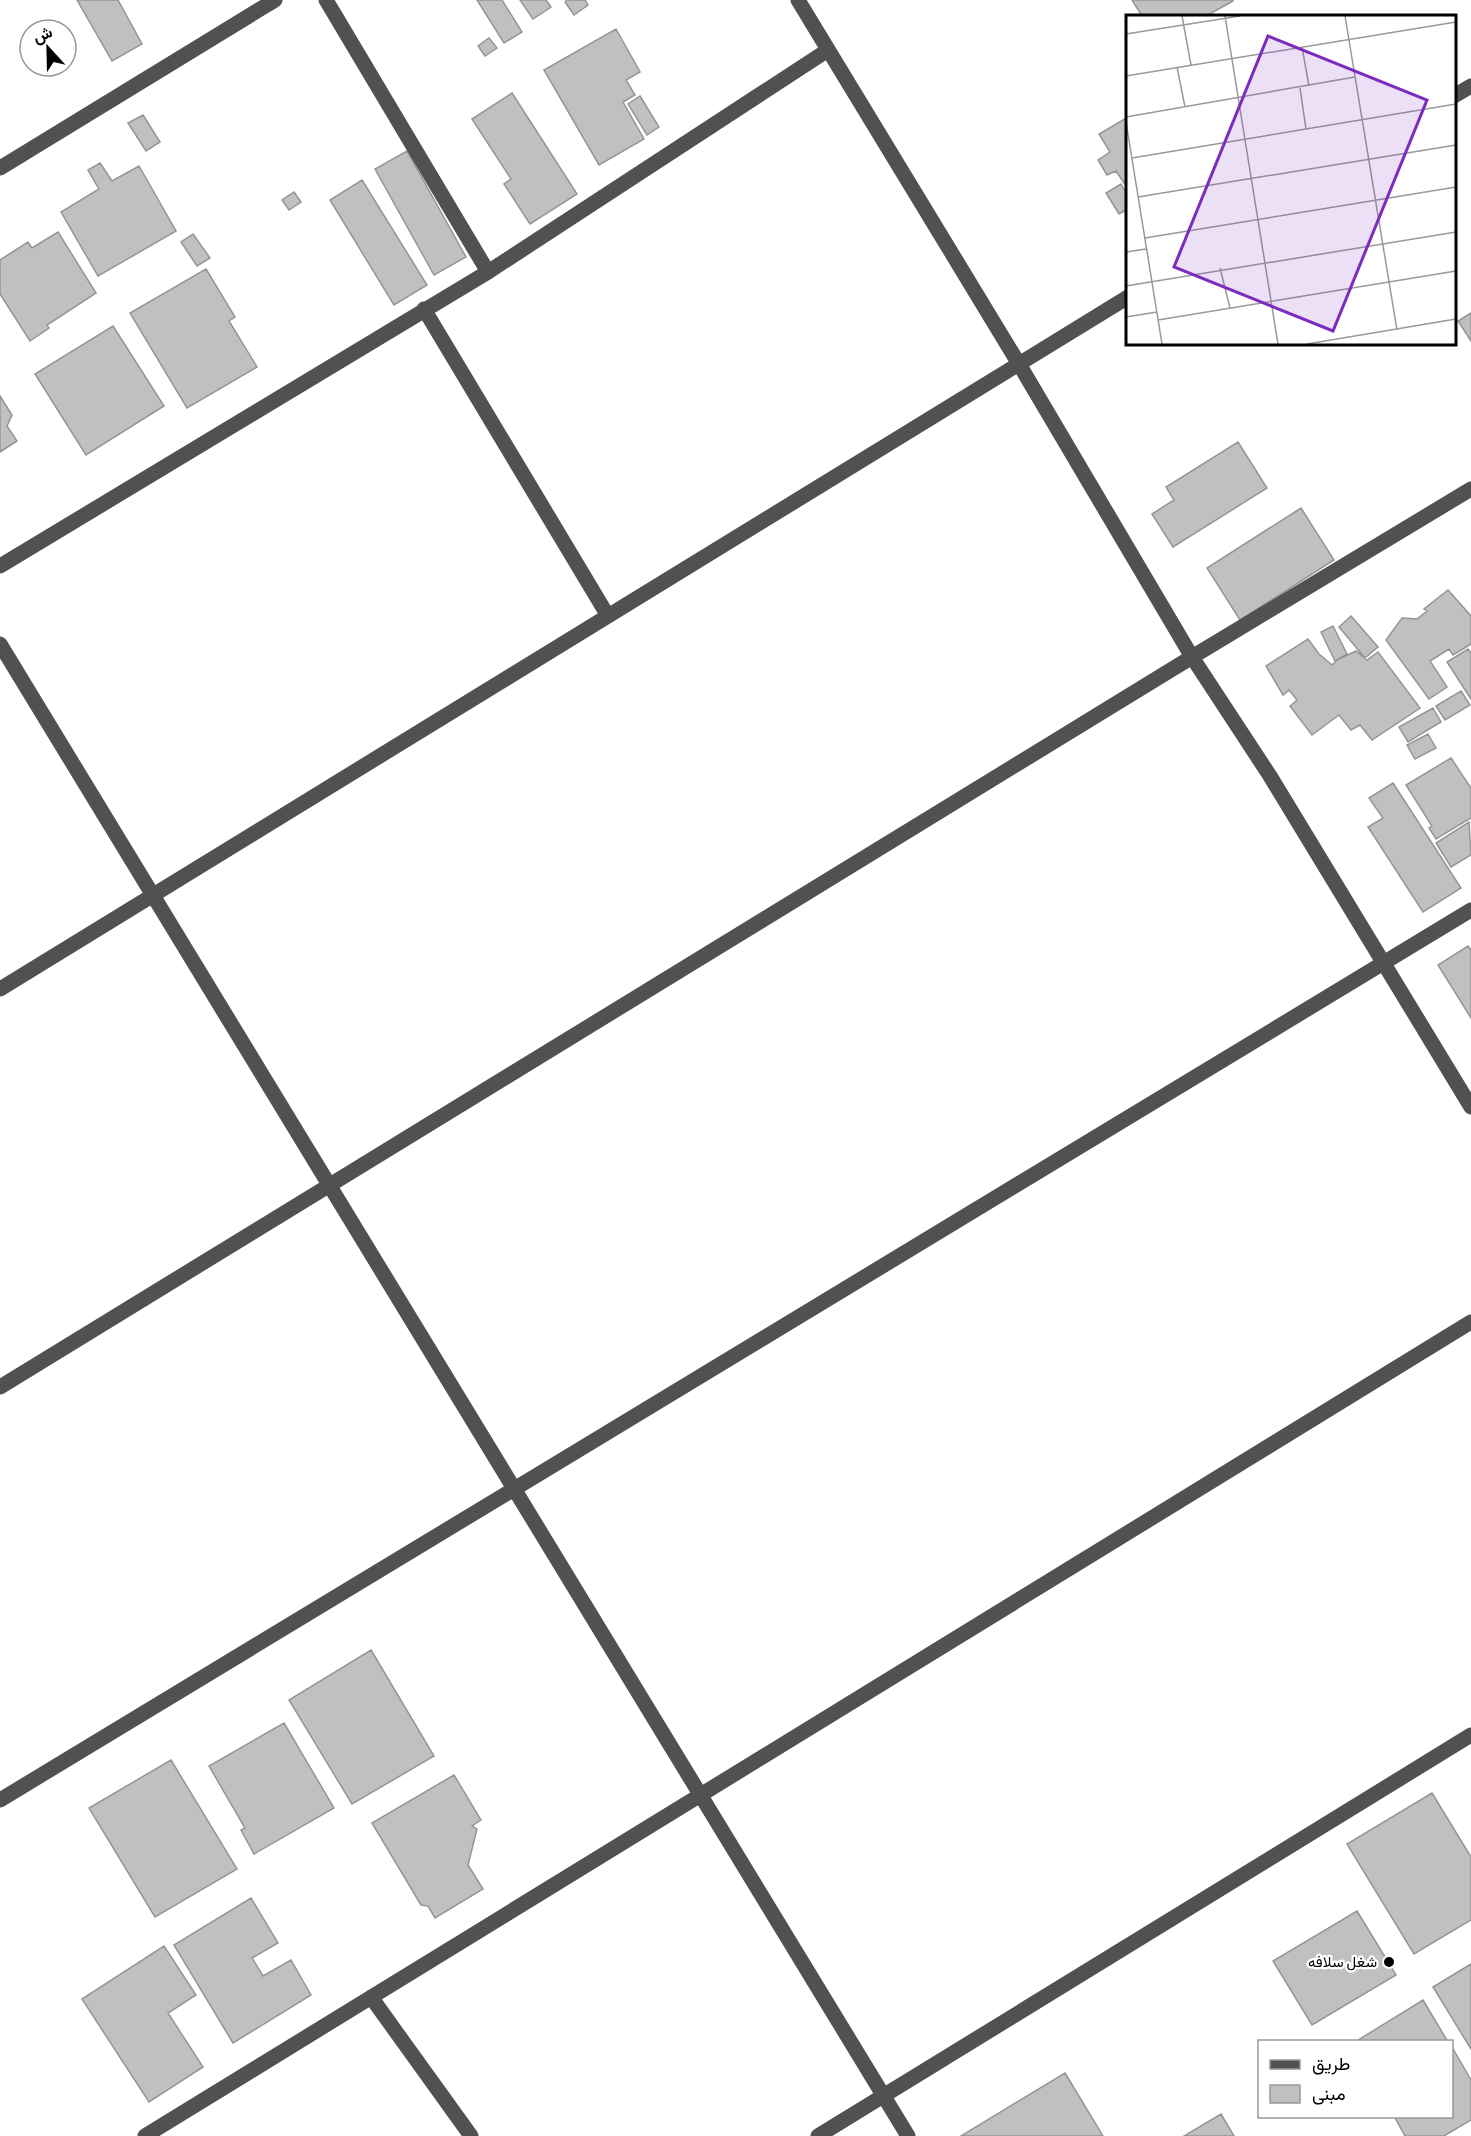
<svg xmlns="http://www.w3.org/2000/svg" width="1471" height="2136" font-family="Manrope,Vazirmatn,sans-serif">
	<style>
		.building { fill: #c0c0c0; stroke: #959595; stroke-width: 1.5 }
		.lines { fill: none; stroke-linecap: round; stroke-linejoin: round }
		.minor { stroke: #515151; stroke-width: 15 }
		.poi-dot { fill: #000; stroke: #fff; stroke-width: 2 }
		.labels { text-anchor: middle; stroke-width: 4.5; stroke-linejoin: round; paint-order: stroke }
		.poi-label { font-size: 15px; fill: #000; stroke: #fff; text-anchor: end }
		.inset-road { fill: none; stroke: #999; stroke-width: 1.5 }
		.view { fill: #7b2cbf; fill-opacity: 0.15; stroke: #7b2cbf; stroke-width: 3 }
		.inset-edge { fill: none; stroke: #000; stroke-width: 3 }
	</style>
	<rect width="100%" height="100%" fill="#fff"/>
	<!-- building -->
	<path class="building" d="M77,0h41l24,44 -30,17z
		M477,0h25l20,32 -18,11z
		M520,0h26l5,7 -18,12z
		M567,0h18l3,5 -14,10 -9,-13z
		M1132,0h101v1l-27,15h-64z
		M616,29l24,43 -14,8 9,15 -12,7 21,37 -45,26 -55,-95z
		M489,38l8,10 -12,8 -7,-10z
		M512,93l65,101 -47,30 -26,-40 7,-5 -39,-60z
		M640,96l19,31 -12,8 -19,-31z
		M143,115l17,27 -14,9 -18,-28z
		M1128,117v68l-2,1 -10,-15 -9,4 -9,-15 12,-8 -11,-18z
		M407,151l59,106 -32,18 -59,-106z
		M100,163l12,18 27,-15 37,65 -78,45 -37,-64 38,-23 -11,-19z
		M362,180l65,105 -33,20 -64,-105z
		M1121,184l4,7 3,-1v19l-9,5 -13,-21z
		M294,192l7,10 -12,8 -7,-10z
		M58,232l38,61 -49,32 2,3 -19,13 -30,-47v-34l28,-18 4,6z
		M193,234l17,24 -13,8 -16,-24z
		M206,269l29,48 -6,4 28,46 -70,41 -57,-95z
		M1471,313v28l-13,-20z
		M113,326l51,80 -78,49 -51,-81z
		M0,396l12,19 -5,11 10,15 -17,11z
		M1238,442l29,46 -94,59 -21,-33 22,-14 -8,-13z
		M1301,508l33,52 -94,60 -33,-52z
		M1448,590l23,26v28l-18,11 -4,-6 -19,12 17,26 -18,12 -43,-59 16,-22 15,1 10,-8 -3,-2z
		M1351,616l27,31 -13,11 -26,-31z
		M1333,626l14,28 -12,7 -14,-29z
		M1308,639l11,15 13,11 5,-5 19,-9 11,9 11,-8 42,56 -48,32 -12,-15 -9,5 -12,-15 -27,20 -22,-29 7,-6 -8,-10 -6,5 -17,-29z
		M1468,649l3,4v46l-24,-37z
		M1461,691l9,14 -25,15 -9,-14z
		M1433,708l8,14 -33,20 -9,-15z
		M1428,734l8,14 -21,11 -8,-14z
		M1451,758l20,30v30l-35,21 -7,-11 3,-2 -26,-41z
		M1393,783l68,105 -38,24 -55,-85 15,-9 -14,-20z
		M1469,822l2,33 -20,12 -15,-24z
		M1468,946l3,4v68l-33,-53z
		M371,1650l63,106 -82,48 -63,-104z
		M284,1723l50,85 -80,46 -13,-24 4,-2 -36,-62z
		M171,1760l66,109 -82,48 -66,-109z
		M454,1775l27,45 -9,6 5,3 -9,36 15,24 -48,29 -7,-12 -7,-1 -49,-82z
		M1432,1793l39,64v63l-57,34 -67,-110z
		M251,1898l27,45 -26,15 11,18 28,-16 20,35 -78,48 -59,-98z
		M1357,1911l39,64 -84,50 -39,-64z
		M164,1946l32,49 -28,18 35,54 -54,35 -67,-103z
		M1471,1964v85l-38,-62z
		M1423,2000l25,42h-93z
		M1452,2047l19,33v40l-27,16h-39l-11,-20h58z
		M1065,2073l38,63h-142z
		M1221,2114l13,22h-50z"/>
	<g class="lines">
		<!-- minor -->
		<path class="minor" d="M326,0l162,272
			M798,0l221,364 173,293 78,119 201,331
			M1454,96l17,-10
			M0,168l275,-168
			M424,309l184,307
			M0,566l488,-294 340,-222
			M0,644l908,1492
			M0,989l1128,-692
			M0,1387l1192,-730 279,-168
			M0,1800l1471,-890
			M371,1997l100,139
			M145,2136l1326,-814
			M818,2136l653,-401"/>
	</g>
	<!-- markers -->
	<circle class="poi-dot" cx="1389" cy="1962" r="6"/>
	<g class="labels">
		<!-- poi labels -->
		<g class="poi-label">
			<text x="1377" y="1967">شغل سلافه</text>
		</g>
	</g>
	<!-- overview -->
	<g transform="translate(1126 15)">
		<rect width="330" height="330" fill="#fff"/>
		<path class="inset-road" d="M56,1l9,49M99,1l53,328M219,1l52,314M0,19l114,-18M176,32l7,39M51,52l8,40M0,61l330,-54M174,73l6,41M0,102l229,-40M0,107l36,222M6,143l324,-54M12,182l318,-52M19,223l311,-51M0,237l20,-3M94,253l10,40M0,271l330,-54M0,302l31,-5M32,305l298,-49M181,329l149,-25"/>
		<path class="view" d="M142,21l159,64 -94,231 -159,-64z"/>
		<rect width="330" height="330" class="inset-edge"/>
	</g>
	<!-- legend -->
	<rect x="1258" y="2040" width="195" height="78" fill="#ffffff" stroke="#999999" stroke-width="1.5"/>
	<rect x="1270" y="2060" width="30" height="9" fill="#515151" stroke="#999999" stroke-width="1.5"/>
	<text x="1312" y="2070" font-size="18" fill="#000000">طريق</text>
	<rect x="1270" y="2085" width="30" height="18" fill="#c0c0c0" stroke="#999999" stroke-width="1.5"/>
	<text x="1312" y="2100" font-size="18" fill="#000000">مبنى</text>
	<!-- north arrow -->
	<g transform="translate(48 48) rotate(338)"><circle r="28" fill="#ffffff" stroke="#999999" stroke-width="1.5"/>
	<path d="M0-4.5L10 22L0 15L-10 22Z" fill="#000000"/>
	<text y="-9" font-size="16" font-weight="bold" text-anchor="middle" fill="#000000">ش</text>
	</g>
</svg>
